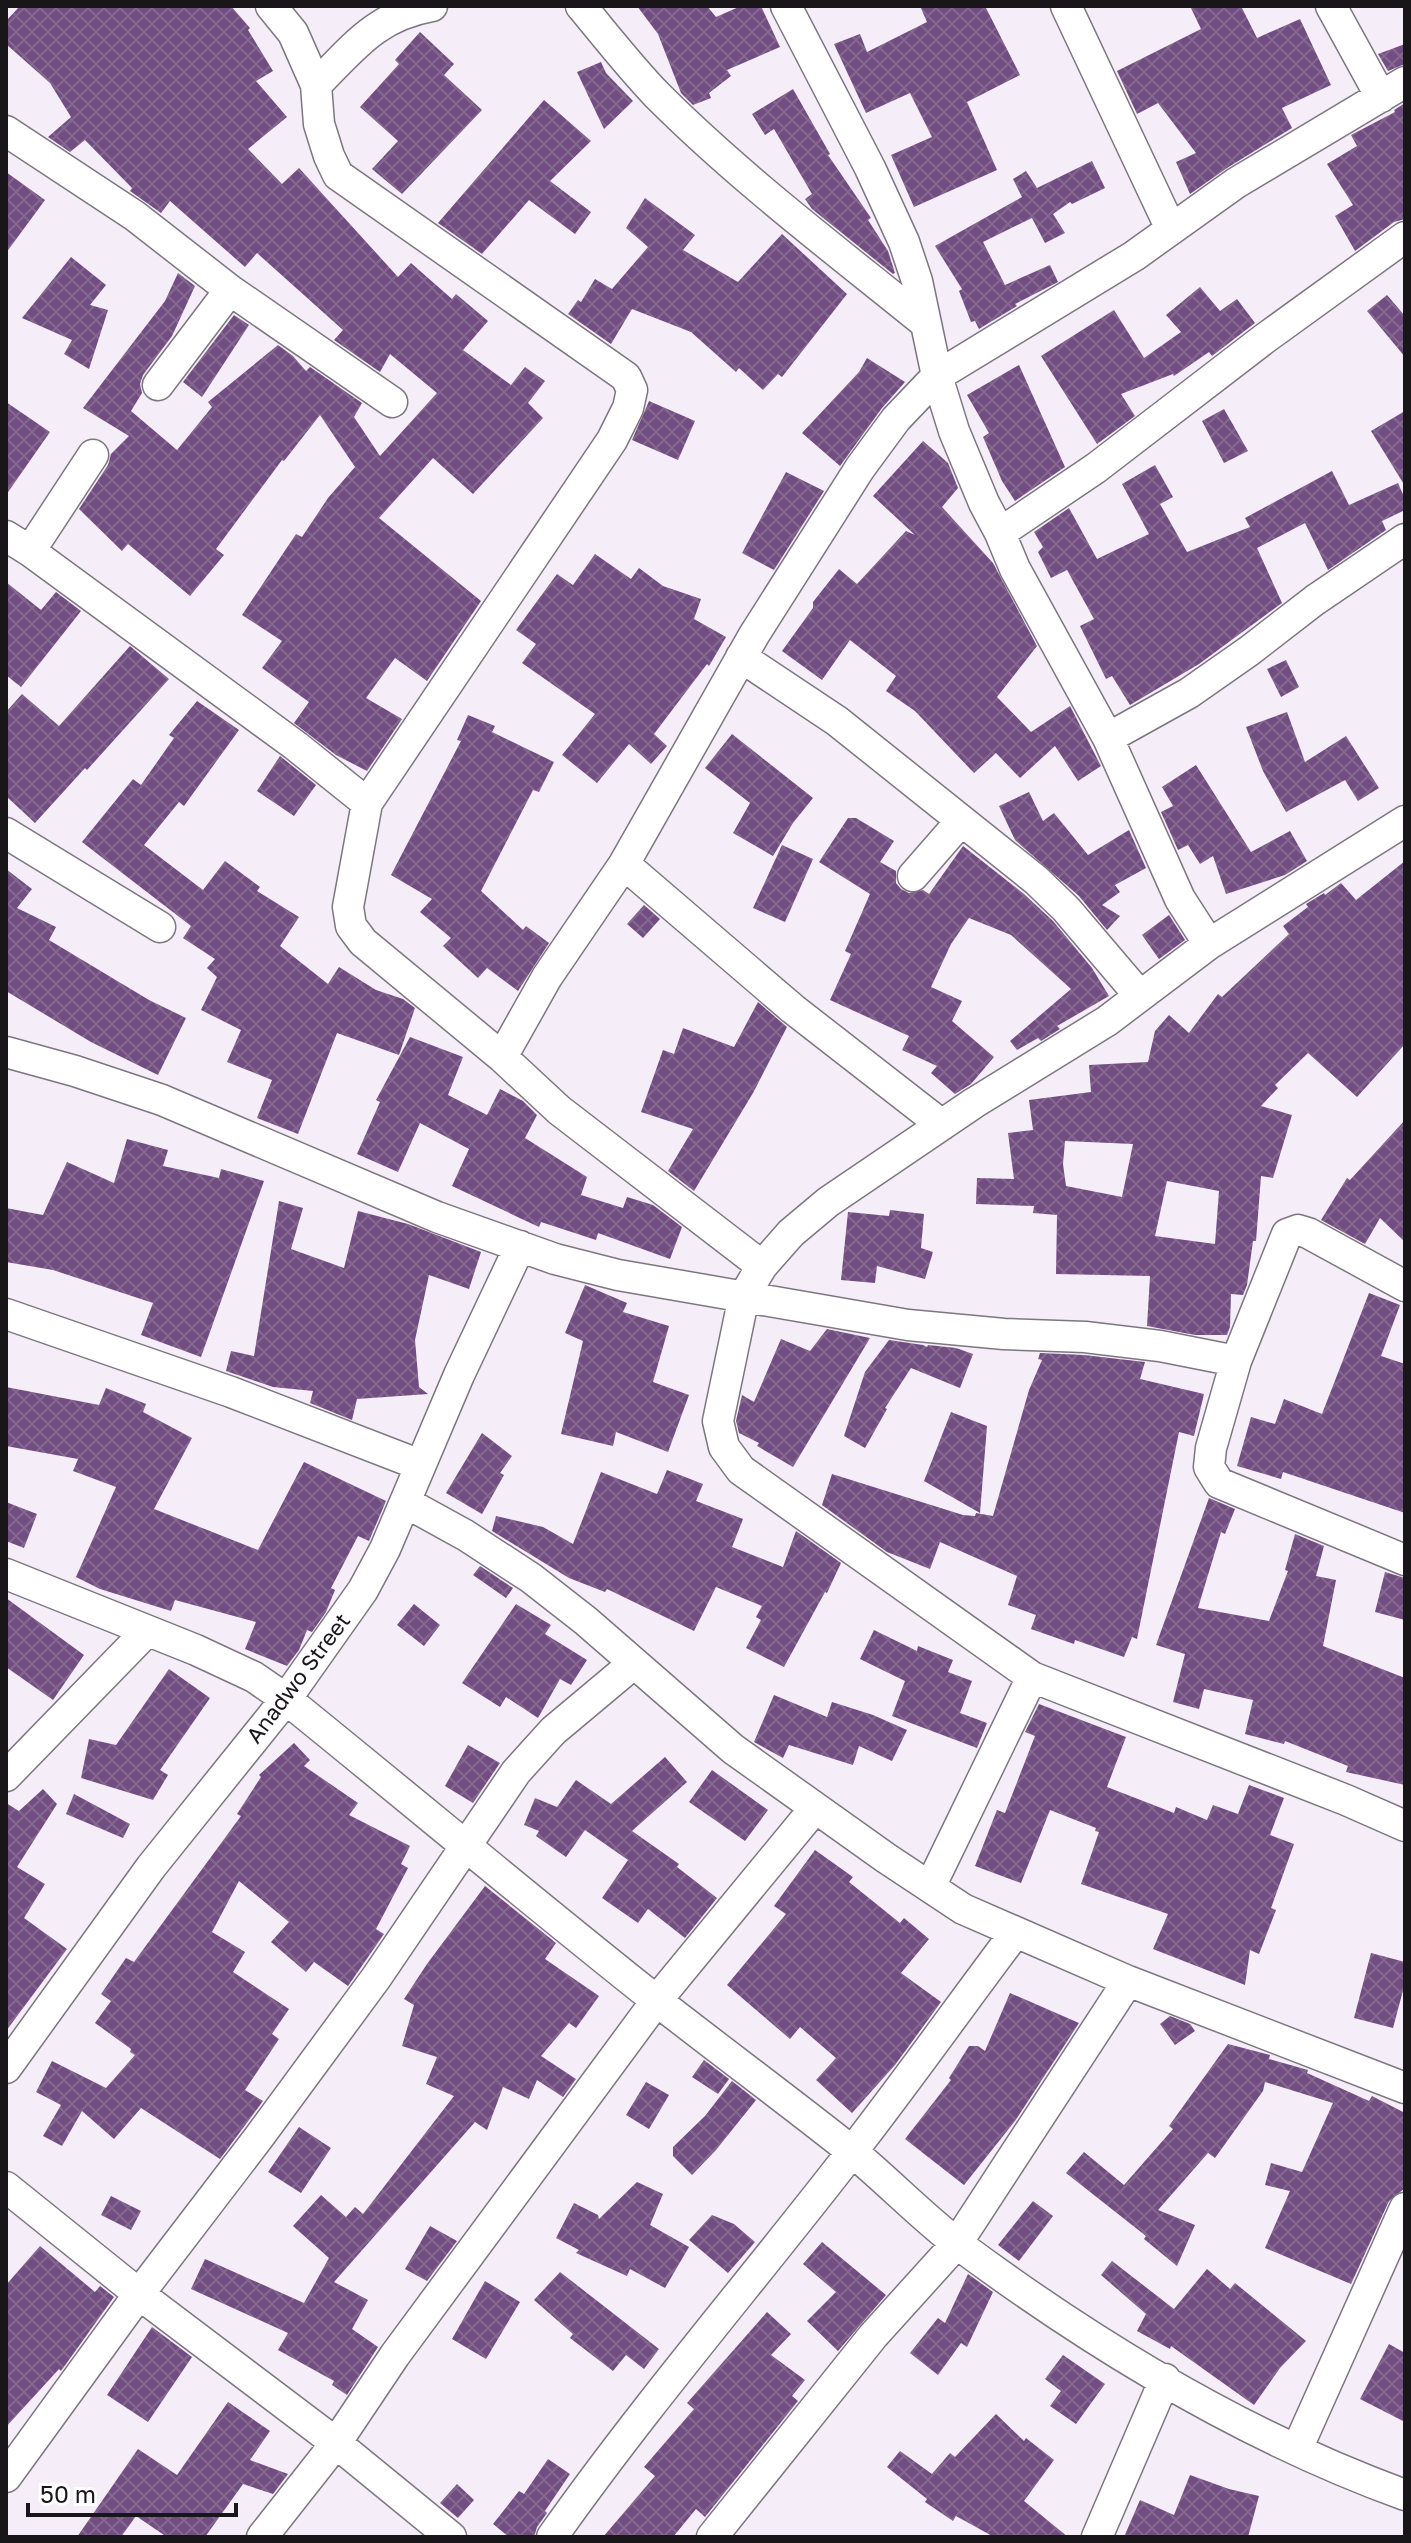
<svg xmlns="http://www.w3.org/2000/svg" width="1411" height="2543" font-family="'Golos Text',sans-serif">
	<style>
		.building { fill: url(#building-cross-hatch); fill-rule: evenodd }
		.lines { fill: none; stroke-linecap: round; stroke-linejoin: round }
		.minor-casing { stroke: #7d7680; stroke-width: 33 }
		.minor { stroke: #fff; stroke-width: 30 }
		.labels { text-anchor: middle; stroke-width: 8; stroke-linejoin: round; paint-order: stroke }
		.street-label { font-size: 22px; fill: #19161a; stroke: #fefdff }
	</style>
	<defs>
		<pattern id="building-cross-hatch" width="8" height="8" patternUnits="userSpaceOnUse" patternTransform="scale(2)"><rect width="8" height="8" fill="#724d82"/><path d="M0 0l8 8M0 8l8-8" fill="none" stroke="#846890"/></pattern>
	</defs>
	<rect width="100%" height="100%" fill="#f5edf8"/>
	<!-- building -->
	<path class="building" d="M20,6h211l19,22 -2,2 25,41 -17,10 31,36 -39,32 34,35 17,-16 99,109 13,-14 41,36 4,-5 32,27 -25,29 48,35 14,-18 20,14 -17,22 15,15 -70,76 -40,-36 -54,60 102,83 -54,80 -32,-23 -29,40 36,21 -35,52 -31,-16 -42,-32 15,-21 -47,-34 20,-27 -40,-26 54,-81 6,3 26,-39 27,-31 -35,-52 -36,46 -2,-1 -66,89 8,6 -34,41 -62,-52 -6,7 -43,-42 29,-44 3,-11 18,-18 -46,-28 82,-107 13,-28 17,13 -23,50 -29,39 -3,9 2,9 -11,18 46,39 35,-43 -4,-5 70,-57 15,11 13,15 4,-4 52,36 -8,14 26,39 57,-63 -47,-39 -10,18 -46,-32 9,-10 -86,-77 -12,14 -75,-66 -9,12 -31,-22 2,-3 -47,-48 -15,12 -22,-15 23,-20 -21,-34 -44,-39v-23z
		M637,6h70l9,11 25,-11h20l19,41 -53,23 4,6 -22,17 2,5 -18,7 -12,-12 -23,-59z
		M920,6h65l35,69 -53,27 30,68 -83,37 -23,-52 41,-18 -22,-44 -44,20 -32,-69 26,-10 7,18 60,-30z
		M1190,6h51l16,32 43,-19 31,66 -49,23 10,20 -65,40 -37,26 -14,-32 20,-9 -38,-50 -21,11 -20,-43 84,-42z
		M420,32l34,32 -10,11 38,35 -80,84 -30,-25 26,-28 -38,-34 39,-43 -4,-4z
		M1405,44v20l-17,7 -10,-17z
		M601,62l5,11 27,28 -29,28 -27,-57z
		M793,89l37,65 -2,1 43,63 -3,2 20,31 7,22 -2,1 -81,-65 -7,-10 7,-5 -38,-65 -9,6 -13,-21z
		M544,100l47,41 -41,40 41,31 -16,22 -46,-34 -47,54 -44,-31z
		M1405,103v116l-11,3 -39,29 -20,-35 18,-11 -26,-41 30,-18 -6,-11 44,-23 -1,-2z
		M1092,161l13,27 -33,16 -2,-2 -17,12 12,19 -20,10 -13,-25 -49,24 22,43 45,-20 8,17 -43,22 2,2 -38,23 -4,-8 -4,1 -12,-31 3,-2 -27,-43 87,-49 -9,-18 13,-8 11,17z
		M6,172l39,28 -39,53z
		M645,198l50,37 -12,15 55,32 44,-48 65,60 -65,83 -4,-3 -15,16 -24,-22 -3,4 -45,-40 -59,-23 -21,35 -43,-30 10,-14 3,2 14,-23 17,10 36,-42 -22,-19z
		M71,257l35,28 -16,20 18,5 -19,59 -25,-15 8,-14 -50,-22z
		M1200,287l20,24 17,-12 18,24 -43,33 -3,-4 -35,24 -1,-2 -52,20 14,22 -38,28 -56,-88 73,-46 30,48 37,-26 -15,-17z
		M1387,295l18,21v41l-38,-46z
		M234,315l15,10 -47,72 -19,-15z
		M867,358l38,24 -23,26 -42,58 -38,-33 57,-61z
		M1019,365l46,102 -50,34 -13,-20 -19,-44 6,-4 -22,-38z
		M649,401l46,20 -17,39 -46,-20z
		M6,402l44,30 -44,63z
		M1224,409l24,42 -24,12 -22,-42z
		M1405,411v75l-34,-55z
		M923,441l25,22 10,25 -16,19 51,56 44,83 -40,51 34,35 39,-26 31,60 -23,15 -23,-35 -35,32 -24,-25 -22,20 -59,-62 -29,-20 10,-15 -46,-36 -28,40 -40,-29 31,-43v-6l26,-33 18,15 49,-53 9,4 -42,-39z
		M1155,465l18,32 -13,7 27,48 63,-25 -5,-9 87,-47 17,34 49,-22 7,16v11l-23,11 4,9 -58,40 -23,-47 -48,25 25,55 -83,61 -69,41 -18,-29 -6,3 -26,-53 14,-7 -27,-49 -16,8 -13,-26 5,-5 -9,-15 35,-24 28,51 52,-25 -27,-50z
		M786,472l38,19 -50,79 -32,-17z
		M595,554l36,25 8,-11 24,18 38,13 -7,20 32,18 -17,29 -2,-2 -53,70 13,12 -16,18 -22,-20 -32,39 -35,-28 33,-41 -73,-51 14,-19 -20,-14 41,-56 16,11z
		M6,582l35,28 15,-18 25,19 -60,76 -15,-12z
		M130,646l39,33 -82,91 -2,-2 -50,55 -29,-27v-84l16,-18 37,32z
		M1286,660l13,27 -18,10 -14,-28z
		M197,701l42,29 -55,76 -5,-4 -35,43 59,45 22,-29 35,26 -3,4 42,26 -19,29 48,38 11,-17 37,23 27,9 12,9 -16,47 -62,-22 -39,101 -41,-16 15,-38 -45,-18 14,-32 -40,-20 16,-33 -10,-9 8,-9 -32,-21 8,-12 -109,-84 51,-63 8,6 33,-47 -5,-3z
		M1287,712l18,50 41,-26 33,52 -21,13 -13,-21 -59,32 -23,-41 -17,-44z
		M468,715l27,11 -3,6 62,30 -15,30 -6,-2 -52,101 42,39 3,-4 23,17 -31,48 -31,-23 -9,10 -35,-32 8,-8 -31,-26 12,-13 -41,-24 70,-134 -4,-1z
		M732,734l81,64 -20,25 -20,33 -40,-23 17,-30 -45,-35z
		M280,756l36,29 -22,31 -37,-25z
		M1196,765l55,87 39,-21 17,30 -22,14 -59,19 -13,-38 -13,8 -12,-19 -10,5 -17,-38 12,-6 -11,-19z
		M1029,792l14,29 11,-8 34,42 41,-25 17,38 -31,17 5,7 -18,13 18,11 -13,14 -28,-34 -64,-56 -16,-34z
		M848,818h8l38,23 -14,21 16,9v12l5,6 8,4 14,-3 6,4 34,-48 61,48 29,27 39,47 17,28 -52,30 3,3 -19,12 -3,-3 -21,12 -7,-9 61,-52 -60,-54 -42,-17 -18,26 -20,43 31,14 -10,20 42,36 -23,27 -16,10 -24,-21 6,-7 -35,-16 7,-14 -79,-36 21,-46 -6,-3 25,-57 -51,-32z
		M782,845l31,14 -28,63 -32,-14z
		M1405,861v183l-48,53 -49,-44 -33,32 3,3 -17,18 31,9 -19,63 -12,-2 -5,65h-3l-6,44 -4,10 -12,-1 -1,33 -3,8h-32l-48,-9 3,-50 -94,-2 1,-59 -24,-2 1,-7 -58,-2 1,-26 37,1 -6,-46 25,-3 -4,-30 62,-8 -2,-27 59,-3 7,-31 14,-16 20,18 29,-39 4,3 67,-63 -6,-8 25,-19 -2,-3 18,-11 1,2 16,-12 15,17zM1065,1141l68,3 -11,53 -56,-11 -3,-22zM1167,1181l52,10 -4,53 -60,-8z
		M6,869l26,20 -15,19 39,19 -7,13 100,60 37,18 -28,57 -67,-33 -85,-51z
		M644,905l16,14 -17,19 -16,-14z
		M1169,915l16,25 -26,19 -17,-24z
		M758,1002l29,25 -34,66 -59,98 -26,-20 25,-42 -52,-17 22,-62 11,4 9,-26 51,19z
		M410,1037l53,20 -15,38 39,20 13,-26 23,12 14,14 -12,23 62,39 -6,18 42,13 4,-11 26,8 29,22 -12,32 -72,-26 -2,7 -55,-18 -2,5 -87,-41 17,-37 -49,-26 -22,49 -41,-18 23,-52 -4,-2z
		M1405,1120v122l-25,-24 -15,26 -44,-24 26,-42 3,2z
		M127,1139l41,11 -5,16 56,12 2,-9 43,12 -63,176 -60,-22 12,-32 -100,-33 -47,-8v-54l37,7 24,-53 47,21z
		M279,1201l24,7 -12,41 53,19 14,-57 50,13 73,28 -12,37 -40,-14 -14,65 4,47 9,7 -71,5 -5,21 -42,-17 3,-12 -40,-4 -47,-16 5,-20 23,5z
		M890,1210l34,4 -3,34 12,4 -8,27 -48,-13 -2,17 -34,-3 7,-68 41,4z
		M585,1285l42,18 -4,9 46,14 -16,56 36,13 -21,57 -52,-20 -3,14 -52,-12 22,-93 -18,-8z
		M1369,1293l31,12 -19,51 24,8v149l-122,-41 -2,7 -44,-13 14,-49 24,7 9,-25 38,15z
		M827,1329l43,9 -77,129 -36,-21 2,-3 -20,-10 -3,-12 6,-26 12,7 27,-63 29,12z
		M889,1340l34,5 4,2 1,-2 28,3 17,6 -13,34 -49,-20 -26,40 2,1 -22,39 -21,-12 21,-64z
		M1040,1353l44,2 61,7 -5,17 64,15 -10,42 -15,-4 -42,207 -5,-2 -8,20 -49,-17 -1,4 -43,-15 5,-14 -28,-10 9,-29 -77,-34 -10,27 -43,-17 -65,-47 10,-31 131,41 12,1 1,-3 17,3 36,-126 13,-30 -4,-1z
		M6,1387l93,18 7,-17 40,16 -3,8 49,26 -38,71 104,41 46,-88 82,39 -17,40 -11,-5 -27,52 4,2 -9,22 -14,20 -5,-2 -8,20 -12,16 -42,-17 11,-27 -81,-22 -4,11 -71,-22 -24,-12 40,-90 -43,-16 5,-12 -72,-13z
		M951,1412l36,14 -7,87 -56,-32z
		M482,1433l30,23 -12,17 4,2 -22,39 -36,-21z
		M667,1470l36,14 -7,17 47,18 -11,28 51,20 13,-36 45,32 -14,30 -2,-1 -41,75 -38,-19 15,-28 -5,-3 6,-11 -46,-19 -22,44 -87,-42 -2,3 -36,-14 -77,-47 4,-15 47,11 30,17 28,-72 56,22z
		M1209,1498l26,11 -10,25 -4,-2 -23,76 71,13 19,-50 -3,-1 10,-36 29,12 -8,30 20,4 -13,66 82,32v107l-59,-13 2,-6 -63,-25 -1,3 -39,-10 8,-34 -49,-11 -5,20 -26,-7 12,-48 -29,-9z
		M6,1502l31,12 -13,34 -18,-7z
		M480,1566l33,22 -7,10 -33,-23z
		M1385,1572l20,6v42l-30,-8z
		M6,1598l78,57 -31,45 -47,-33z
		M414,1604l26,21 -16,21 -27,-21z
		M516,1604l35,21 -6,9 42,26 -16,25 -11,-6 -22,39 -32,-21 -6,10 -38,-24z
		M874,1630l43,21 1,-5 35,14 -5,12 24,9 -12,32 27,10 -10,25 -85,-32 13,-35 -45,-22z
		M169,1669l41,29 -50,72 8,5 -15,25 -72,-22 8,-39 27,6z
		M774,1695l53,22 5,-15 41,13 34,15 -15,31 -33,-15 -6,19 -64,-20 -6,13 -29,-16z
		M1039,1704l87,33 -19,50 67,26 2,-6 31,13 6,-15 25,9 11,-29 35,13 -14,37 24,9 -23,64 5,2 -17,44 -9,-4 -5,35 -92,-36 15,-35 -87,-30 18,-52 -4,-1 1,-3 -46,-18 -29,73 -46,-17 22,-56 8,3 30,-77 -10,-4z
		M294,1743l16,17 -6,6 54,37 -9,12 61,31 -9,18 7,4 -32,61 8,5 -36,52 -34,-24 -8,10 -35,-30 18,-20 -50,-41 -27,51 33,20 -12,20 56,37 -17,25 7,5 -34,51 18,11 -43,58 -79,-51 -27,31 -32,-28 -20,35 -19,-10 18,-31 -25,-13 16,-31 54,27 29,-33 -5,-3 1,-3 -36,-26 16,-22 -10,-7 25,-36 8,4 107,-146 -4,-2 24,-37 -2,-2z
		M468,1745l32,18 -27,40 -28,-17z
		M665,1757l22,25 -55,49 47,33 -2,3 40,31 -32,40 -37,-29 -10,14 -36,-25 26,-38 -43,-30 -19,27 -30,-21 3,-5 -15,-6 11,-27 22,9 19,-27 35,24z
		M712,1770l56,40 -23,31 -56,-39z
		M43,1789l14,15 -40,63 28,17 -21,34 43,31 -61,82v-228l13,8z
		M74,1794l56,30 -7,14 -57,-24z
		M815,1850l38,27 -4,5 51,41 4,-5 25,21 -28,34 40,29 -46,63 -43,48 -36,-33 20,-22 -36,-31 -10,12 -63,-54 59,-71 -12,-8z
		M485,1886l71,57 -11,16 54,37 -23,32 -7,-5 -28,33 35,23 -13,18 -26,-17 -8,19 -26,-12 -16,43 -12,-8 -141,160 34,18 -16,29 26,18 -31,48 -15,-10 2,-4 -56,-31 10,-17 -97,-44 14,-30 99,44 25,-45 -36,-32 28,-31 25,22 9,-10 8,7 91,-118 -28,-12 11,-27 -35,-11 12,-41 -10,-6 23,-35z
		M1371,1953l34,9v21l-12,45 -39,-10z
		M1010,1993l69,30 -64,98 -51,64 -59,-46 46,-59 -2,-2 20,-32h9l7,5z
		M1170,2016l20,8 5,7 -20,14 -15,-21z
		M1228,2044l42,11 -1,4 39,11 -1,3 62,28 3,-5 33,17v75l-16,13 -38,83 -86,-36 25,-57 -25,-6 6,-22 31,9 31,-69 -68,-21 -2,9 -48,67 -7,-5 -50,57 37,15 -18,41 -33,-27 2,-3 -80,-63 18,-21 40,33 49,-56 -4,-3z
		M704,2060l25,19 -11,15 -26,-17z
		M732,2081l24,19 -40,50 -24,25 -19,-19v-9l32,-31z
		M646,2082l23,13 -20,34 -23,-14z
		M299,2127l32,21 -30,45 -33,-21z
		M637,2182l26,12 -13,31 39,22 -24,41 -35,-19 -3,7 -51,-23 3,-3 -23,-12 18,-35 24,12 1,4z
		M111,2196l30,15 -10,19 -30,-15z
		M1033,2201l20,15 -34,45 -21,-16z
		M712,2215l22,9 21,18 -27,31 -39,-33z
		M430,2226l27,15 -30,40 -22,-12z
		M822,2242l64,53 -48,56 -31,-30 29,-29 -33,-28z
		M40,2246l55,46 5,-6 14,11 -53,74 -2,-2 -53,58v-142z
		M1112,2261l62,48 33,-40 23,20 5,-6 71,58 -26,27 -26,37 -83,-59 -1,3 -33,-18 9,-17 -45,-39z
		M560,2272l99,77 -15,20 -18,-14 -13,16 -43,-33 3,-4 -39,-34z
		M968,2274l25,18 -26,55 -6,-4 -23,32 -28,-22 28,-35 7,5z
		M485,2281l35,21 -34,57 -34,-20z
		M767,2312l24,22 -20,21 34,25 -13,16 6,5 -93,116 -9,-8 -23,28h-70l52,-61 -11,-9 50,-58 -7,-6z
		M152,2327l40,30 -44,65 -41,-27z
		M1389,2344l16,9v69l-45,-23z
		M1063,2355l42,29 -29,40 -26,-18 11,-15 -16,-12z
		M228,2402l42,29 -20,29 38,14 -15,20 -30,-10 -38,53h-38l-31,-21 -15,21h-44l61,-88 39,26z
		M996,2414l28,27 2,-3 28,22 -30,41 44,36h-74l-38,-21 -3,5 -28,-19 2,-3 -40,-32 13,-16 32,23 18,-21 5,4z
		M548,2459l22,15 -25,37 2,2 -10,14 -3,10h-25l-16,-13 26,-33 5,3z
		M1190,2475l39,14 30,7 -11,41h-124l16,-37 34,15z
		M457,2484l17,16 -16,18 -18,-15z"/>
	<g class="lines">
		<defs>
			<path id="minor" d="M271,6l22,27 23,52 3,39 10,32 9,19 288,202 6,13 -4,18 -16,32 -245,363
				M581,6c25,30 49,61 76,89 83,83 177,154 267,227
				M786,6l84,162 34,74 13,39 20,95 17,55 30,72 16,30 15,36 93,169 72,161 29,45
				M1066,6l105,223
				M1331,6l50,91
				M316,85c38,-38 60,-69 116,-79
				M6,131l129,85 95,74 162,112
				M158,385l72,-95
				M1000,533l96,-65 168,-129 141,-102
				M6,536l24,15 266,195 71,57 -19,104 3,19 12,16 139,115 57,53 203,156
				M30,551l63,-96
				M741,657l96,64 199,159 30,29 74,87
				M1108,738l81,-45 60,-42 66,-51 90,-61
				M1405,821l-196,123 -102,77 -133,82 -146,99 -37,31 -29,33 -18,30 -26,125 6,26 17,23 291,207 314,123 59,26
				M6,833l154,94
				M624,864l169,145 149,116
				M913,876l48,-55
				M6,1052l69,19 87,29 275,117 118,42 63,16 290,50 96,9 81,3 75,9 76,15
				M502,1057l45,-80 77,-113 130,-229 106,-167 36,-49 41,-43 197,-120 102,-73 169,-101
				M1405,1286l-97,-53 -10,-3 -11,4 -51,127 -25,87 -2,19 10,16 186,77
				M6,1314l225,78 189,73
				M405,1502l60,33 66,43 55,43 147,128 153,109 77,51 165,72 277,107
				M6,1574l190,76 58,27 32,22c124,100 246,203 371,302 64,50 129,98 192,148 38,31 72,67 110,96 136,101 286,192 446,250
				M6,1776l141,-145
				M930,1887l102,-210
				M6,2068l145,-201 135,-168 77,-109 22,-41 74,-174 61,-129
				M6,2187l133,107 197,149 115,94
				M1297,2449l108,-241
				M6,2477l133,-183 120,-157 117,-159 140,-206 37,-41 80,-67
				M262,2537l74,-94 59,-88 262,-355 158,-192
				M552,2537c94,-133 200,-256 299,-384 56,-72 109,-147 164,-220
				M712,2537l161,-201 84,-93 171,-262
				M1097,2537l68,-158"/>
		</defs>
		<!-- minor casing -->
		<use href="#minor" class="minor-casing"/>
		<!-- minor -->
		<use href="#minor" class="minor"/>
	</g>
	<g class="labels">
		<!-- street labels -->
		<g class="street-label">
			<text transform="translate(298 1678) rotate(-53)" y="8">Anadwo Street</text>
		</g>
	</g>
	<!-- border -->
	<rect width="1411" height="2543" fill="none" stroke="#19161a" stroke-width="16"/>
	<!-- scale -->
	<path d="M28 2503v12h208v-12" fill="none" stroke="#19161a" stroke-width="4"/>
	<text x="40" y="2503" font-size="24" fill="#19161a" stroke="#fefdff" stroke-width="6" paint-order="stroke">50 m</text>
</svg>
